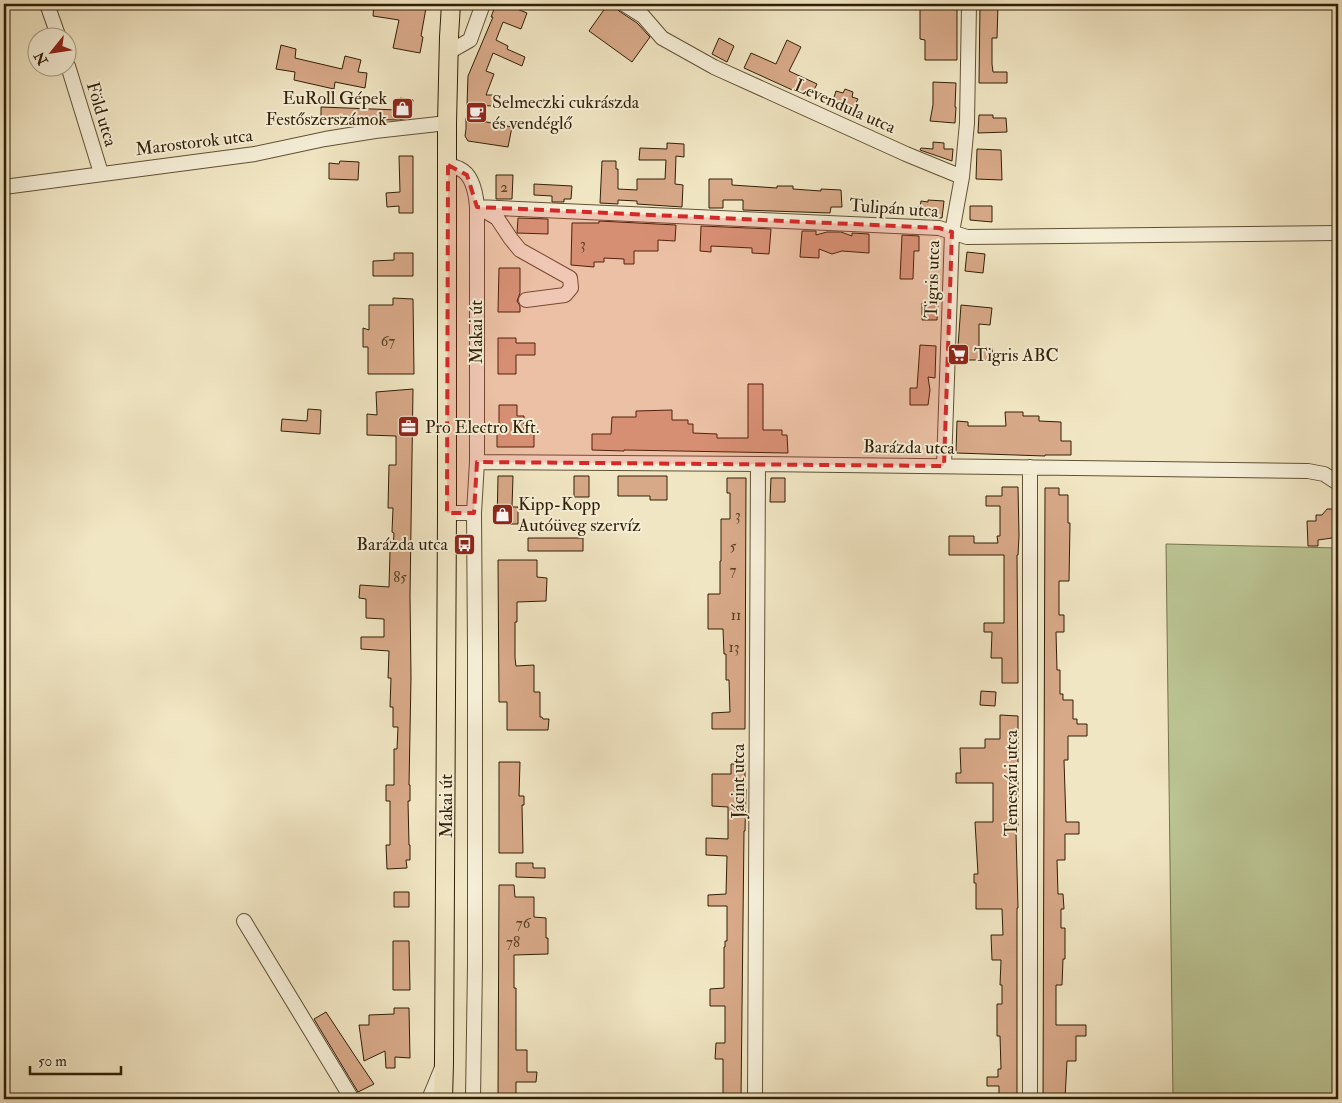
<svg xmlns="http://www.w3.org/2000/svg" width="1342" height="1103" font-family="'IM FELL Double Pica',serif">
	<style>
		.green { fill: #bbc493; stroke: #76724c }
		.building { fill: #d8a988; stroke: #301f06 }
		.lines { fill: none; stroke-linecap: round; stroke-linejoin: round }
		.minor-casing { stroke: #605135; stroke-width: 16 }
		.major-casing { stroke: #301f06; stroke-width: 20 }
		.minor { stroke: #f6efd8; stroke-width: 14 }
		.major { stroke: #f1e6c3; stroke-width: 18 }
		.marked { fill: #d62828; fill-opacity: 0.2; stroke: #d62828; stroke-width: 4; stroke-dasharray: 10 6; stroke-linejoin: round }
		.labels { text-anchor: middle; stroke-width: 4; stroke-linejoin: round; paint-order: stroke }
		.number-label { font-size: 15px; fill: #5a4226 }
		.poi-label { font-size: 18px; fill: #301f06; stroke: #f6efd8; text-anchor: start }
		.street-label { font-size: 18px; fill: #301f06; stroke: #f6efd8 }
	</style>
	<rect width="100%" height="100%" fill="#f1e6c3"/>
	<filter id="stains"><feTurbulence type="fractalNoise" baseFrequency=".004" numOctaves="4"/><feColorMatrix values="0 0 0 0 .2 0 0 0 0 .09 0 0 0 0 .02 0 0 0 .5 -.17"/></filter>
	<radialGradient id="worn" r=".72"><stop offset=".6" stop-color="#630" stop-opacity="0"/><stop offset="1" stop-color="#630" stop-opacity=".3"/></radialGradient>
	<!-- green -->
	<path class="green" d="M1166,544l172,4v551h-165z"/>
	<!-- building -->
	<path class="building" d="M401,4l25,4 -5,28 2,1 -3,16 -27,-5 6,-28 -26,-4 1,-11 26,4z
		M496,4h17l-1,3 15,6 -6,16 -18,-7 -7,18 12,6 -1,3 18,8 -3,9 -29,-13 -7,18 8,3 -8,21h9l-1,11 -27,-1 1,-29 25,-59h-2z
		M608,4l7,1 4,6 18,12 13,14 -18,25 -43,-31z
		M920,4h37v56h-32v-20l-5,-1z
		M980,4h18l-1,34h-5v26l1,8h14v11h-28z
		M719,38l15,8 -7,16 -15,-8z
		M787,40l14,7 -12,24 28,13 -7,14 -66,-30 7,-15 25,11z
		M281,45l15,4 -1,9 47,11 3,-13 16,4 -3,12 9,1 -2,15 -30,-6 -1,7 -40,-9 1,-8 -19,-3z
		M933,82l23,1 -1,24h1l-1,16 -25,-2 3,-16z
		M845,89l8,3 -1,5 6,2 -6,12 -7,-2 -1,3 -13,-5 5,-16 7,2z
		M400,98l13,2 -3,18 -12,2 -55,-1 -22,-3v-9l77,3z
		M979,115h14v3h13l1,14 -29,1z
		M466,118l46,9 -4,20 -40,-6 -3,-5 1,-7z
		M933,142l11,1v6h9l-1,12 -32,-11 1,-2 12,1z
		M667,143l17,1v13l-8,-1 -1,28 8,1 -1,22 -45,-3v-3l-19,-1v4l-18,-1 2,-42h14v8h2v20l19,1v-11h28l1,-19h-27l1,-12 27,1z
		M977,149l24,1 1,30 -26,-1z
		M399,156h14v57h-14v-7l-12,1 -1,-14 14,-1z
		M340,161l19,1 -1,18 -29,-1v-16l10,1z
		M496,175h17l-1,24h-16z
		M709,179h23v6l45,3v-2h16v3l28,2v-2l20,1 1,17h-11l-1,6 -87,-3v-10h-20v8h-14z
		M534,184l38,2 -1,13h-7v3h-12v-6l-18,-1z
		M928,200l16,1 -2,17 -31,-2 1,-9h8l1,-6 7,1z
		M970,206h22v16l-22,-2z
		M518,218l30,1v15l-31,-1z
		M599,221l77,4 -1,16 -17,-1v11h-24v13h-10v-5l-20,-1v4h-10v5l-23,-2 1,-42h27z
		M701,226l70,3 -2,25 -17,-1v-5l-41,-2v6l-11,-1z
		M802,231h14v4l11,-3h14l11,4v-3l17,1v19l-27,-2 -10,3 -13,-5v9l-19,-1z
		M902,235l17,1v15h-5l-1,28h-13z
		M967,252l18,2 -2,19 -18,-2z
		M394,253h19v23h-40v-15l21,-1z
		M499,268h21v25l-3,8 3,5v6h-22z
		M393,298l20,1 1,75h-46v-27h-5v-19l6,2v-25h24z
		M922,303l16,1 -1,16h-15z
		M961,305l31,3 -2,17 -11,-1v25l13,-1 1,12h-36z
		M498,338h18v5h19v12h-19v19h-18z
		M920,345l16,1 -1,32 -7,-1 2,13 -2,15h-18v-17h7z
		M748,384h15v46h19v5h5l1,18 -164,-3v1l-32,-1v-16h19l1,-17h24v-6l36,-1v10h16v4h5v9l24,1v4h31z
		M413,389l-3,207 1,82 -2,107h1v16h-2l1,44h1v15h-4l1,8 -20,1 -1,-24h4v-44h-4v-16h8v-36h3l1,-22h-5v-20h-3l1,-29h-3l1,-27 -28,-2v-12h23v-18l-18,-1v-19l-7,-1 1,-13 29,2 1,-36h3l1,-18 -2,-1 1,-24h-5l1,-43h7v-29l-29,-1v-21l10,1 -1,-23z
		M499,405h18v11h7v16h10v15h-37v-15h2z
		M308,409l13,1 -1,24 -39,-3 1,-12 25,2z
		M1005,412h18v4h16v5l22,1v19h10v14h-26v1l-89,-3 1,-32 11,1v4h38z
		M498,476h15l-1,31h6v17h-21z
		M574,476h15v21h-15z
		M618,476h49v24h-17v-4h-32z
		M727,478h19l-1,251h-33v-16l18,-1 -1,-32h-3v-26h-2l-1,-25h-15v-35h12v-33h1v-42h9v-26h-3z
		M771,478h14v24h-15z
		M1002,487h16l1,49 -1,19h-1l1,128h-16v-25h-11l1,-26h-8v-9h20v-68h-55v-19h25v7h24l-1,-7h3v-30h-14v-10h16z
		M1045,488h14v7h9v28h2l-1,58h-10v34h5v17h-8l1,38h3v24h3v6h10v19h4v5h10v12h-19v24h-4l2,62h13v12h-14v26h-8l1,34h5l1,15h-3v19h4v31h-2l-1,26h-6v40h30v11h-10v25h-9l-2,38h-22z
		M1327,509h6l5,7v18l-6,4 -14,2v6h-10l-1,-25h9v-6h6z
		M528,538h55v13h-55z
		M498,560h39v17l10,1 -1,23 -29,1v20h-2v36l1,8 18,-1v27h6v25h2l1,2h6l-1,11h-41v-28h-8z
		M981,691l15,1 -1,14 -15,-1z
		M1000,715l18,1v117h-2l2,75h-1v191h-18v-13h-12v-9h11v-8h3l-1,-33h-3v-32h5v-19h-2l1,-25h-9l-1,-25h12l-1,-26h-26v-26h-2v-9h4l-3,-52h18v-39h-37v-10h5l-1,-25h25v-9h15z
		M499,762h21l-1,34h5v9h-2l1,48h-24z
		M731,764h14v25h1l-1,42h-1l-3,268h-18v-40h-8l1,-16h9v-37h-15v-17l14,-1v-41h1v-6h2v-35h-19v-11l18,-1 1,-38 -21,-1v-17l22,1v-32l-16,-1v-32h19z
		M516,863h17v5h12v10l-29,-1z
		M499,885h15l1,12h19v20l12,1v20h2v16l-34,1v33h2v62h11v22h10l-1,10h-20v17h-18z
		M394,892h15v15h-15z
		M393,941h16l1,49h-17z
		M394,1008h15l1,50 -15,-1v11h-9l-1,-17 -21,10 -5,-36h10v-10l25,-1z
		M326,1012l31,47 17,25 -16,8 -44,-73z"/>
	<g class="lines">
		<defs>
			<path id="minor" d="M47,4l12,34
				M624,4l19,12 19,22 52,29 192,87 56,23
				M449,52l21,-12 13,-36
				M68,66l33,107
				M448,165c4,1 8,2 12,4 13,6 16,26 17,38v255l-3,51 1,134v318l-2,134
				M4,187l251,-33 70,-15 50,-8 72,-8
				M477,207l462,21 28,9 371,-4
				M480,208l17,10 14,21 9,11 50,28 1,10 -6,7 -39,5
				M477,462l281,2 550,7 16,3 14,9
				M944,466l8,-234 10,-55 5,-54 2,-119
				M447,513h27
				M244,921l108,178
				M429,1099l12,-29
				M755,1099l3,-635
				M1030,1099v-632"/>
			<path id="major" d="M443,1099l1,-36 3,-550v-390l2,-86 2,-33"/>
		</defs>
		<!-- minor casing -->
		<use href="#minor" class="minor-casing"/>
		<!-- major casing -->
		<use href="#major" class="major-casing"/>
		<!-- minor -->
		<use href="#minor" class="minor"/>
		<!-- major -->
		<use href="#major" class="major"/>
	</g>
	<!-- marked area -->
	<path class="marked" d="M448,165l19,10 10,32 462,21 13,4 -8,234 -467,-4 -3,51h-27z"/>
	<!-- icons -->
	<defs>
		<symbol id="shop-square" viewBox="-11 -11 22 22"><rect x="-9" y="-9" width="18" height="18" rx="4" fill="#8f2418" stroke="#f6efd8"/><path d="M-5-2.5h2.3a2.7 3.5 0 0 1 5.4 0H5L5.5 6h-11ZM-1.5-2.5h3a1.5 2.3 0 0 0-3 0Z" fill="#fff"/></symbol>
		<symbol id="cafe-square" viewBox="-11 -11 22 22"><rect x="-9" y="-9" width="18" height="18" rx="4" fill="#8f2418" stroke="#f6efd8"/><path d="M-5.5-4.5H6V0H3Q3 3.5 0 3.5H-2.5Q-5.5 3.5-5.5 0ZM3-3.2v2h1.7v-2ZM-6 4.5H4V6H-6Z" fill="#fff"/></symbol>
		<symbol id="supermarket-square" viewBox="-11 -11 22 22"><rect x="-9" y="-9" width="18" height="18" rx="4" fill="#8f2418" stroke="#f6efd8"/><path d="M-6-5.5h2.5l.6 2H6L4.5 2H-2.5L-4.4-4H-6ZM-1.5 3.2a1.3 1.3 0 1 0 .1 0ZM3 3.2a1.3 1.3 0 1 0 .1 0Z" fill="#fff"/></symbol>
		<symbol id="office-square" viewBox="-11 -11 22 22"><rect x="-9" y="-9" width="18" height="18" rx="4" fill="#8f2418" stroke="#f6efd8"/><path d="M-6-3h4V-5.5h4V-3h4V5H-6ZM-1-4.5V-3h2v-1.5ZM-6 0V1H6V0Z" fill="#fff"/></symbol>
		<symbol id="bus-square" viewBox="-11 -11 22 22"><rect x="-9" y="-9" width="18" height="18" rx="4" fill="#8f2418" stroke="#f6efd8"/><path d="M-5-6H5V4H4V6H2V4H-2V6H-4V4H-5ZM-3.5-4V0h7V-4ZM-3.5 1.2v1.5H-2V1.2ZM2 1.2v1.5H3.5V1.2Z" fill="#fff"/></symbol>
	</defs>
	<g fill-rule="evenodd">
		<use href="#shop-square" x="390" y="96" width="25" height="25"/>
		<use href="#cafe-square" x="464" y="100" width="25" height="25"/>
		<use href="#supermarket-square" x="946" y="342" width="25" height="25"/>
		<use href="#office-square" x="396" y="414" width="25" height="25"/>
		<use href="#shop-square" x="490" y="502" width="25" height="25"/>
		<use href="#bus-square" x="452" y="532" width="25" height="25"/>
	</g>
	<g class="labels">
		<!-- number labels -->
		<g class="number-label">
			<text x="504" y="192">2</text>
			<text x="583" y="249">3</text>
			<text x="388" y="346">67</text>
			<text x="738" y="520">3</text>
			<text x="733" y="551">5</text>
			<text x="733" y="575">7</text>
			<text x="400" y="582">85</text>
			<text x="736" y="620">11</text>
			<text x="734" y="652">13</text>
			<text x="523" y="928">76</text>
			<text x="513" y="947">78</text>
		</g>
		<!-- poi labels -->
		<g class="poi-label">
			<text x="387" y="104" text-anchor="end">EuRoll Gépek<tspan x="387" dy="21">Festőszerszámok</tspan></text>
			<text x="492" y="108">Selmeczki cukrászda<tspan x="492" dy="21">és vendéglő</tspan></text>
			<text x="974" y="361">Tigris ABC</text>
			<text x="425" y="433">Pro Electro Kft.</text>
			<text x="518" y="510">Kipp-Kopp<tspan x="518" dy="21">Autóüveg szervíz</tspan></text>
			<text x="448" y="550" text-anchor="end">Barázda utca</text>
		</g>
		<!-- street labels -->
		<g class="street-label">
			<text transform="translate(845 106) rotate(24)" y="6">Levendula utca</text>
			<text transform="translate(102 114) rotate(73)" y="6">Föld utca</text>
			<text transform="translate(194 142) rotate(-7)" y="6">Marostorok utca</text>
			<text transform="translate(894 208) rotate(4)" y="6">Tulipán utca</text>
			<text transform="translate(932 279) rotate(-88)" y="6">Tigris utca</text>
			<text transform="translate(476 332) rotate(-90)" y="6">Makai út</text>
			<text transform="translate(909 447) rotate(1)" y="6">Barázda utca</text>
			<text transform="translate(738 781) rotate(-90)" y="6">Jácint utca</text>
			<text transform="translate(1011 783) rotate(-90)" y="6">Temesvári utca</text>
			<text transform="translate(446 806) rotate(-90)" y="6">Makai út</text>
		</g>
	</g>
	<!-- margin -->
	<rect width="1342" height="1103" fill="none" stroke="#f1e6c3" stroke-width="20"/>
	<rect x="5" y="5" width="1332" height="1093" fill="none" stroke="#301f06" stroke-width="2.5"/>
	<rect x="10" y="10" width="1322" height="1083" fill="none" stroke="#301f06"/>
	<!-- north arrow -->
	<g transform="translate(52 52) rotate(240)"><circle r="24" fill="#f6efd8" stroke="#a79c84"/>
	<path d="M0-4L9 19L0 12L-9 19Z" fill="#8f2418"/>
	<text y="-8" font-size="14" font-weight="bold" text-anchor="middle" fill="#301f06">N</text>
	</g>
	<!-- scale -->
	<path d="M30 1066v8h91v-8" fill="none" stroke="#301f06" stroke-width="2.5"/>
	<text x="38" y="1066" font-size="15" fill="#301f06" stroke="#f6efd8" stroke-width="4" paint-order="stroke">50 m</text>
	<rect width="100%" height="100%" filter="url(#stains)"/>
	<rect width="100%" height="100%" fill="url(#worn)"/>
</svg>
